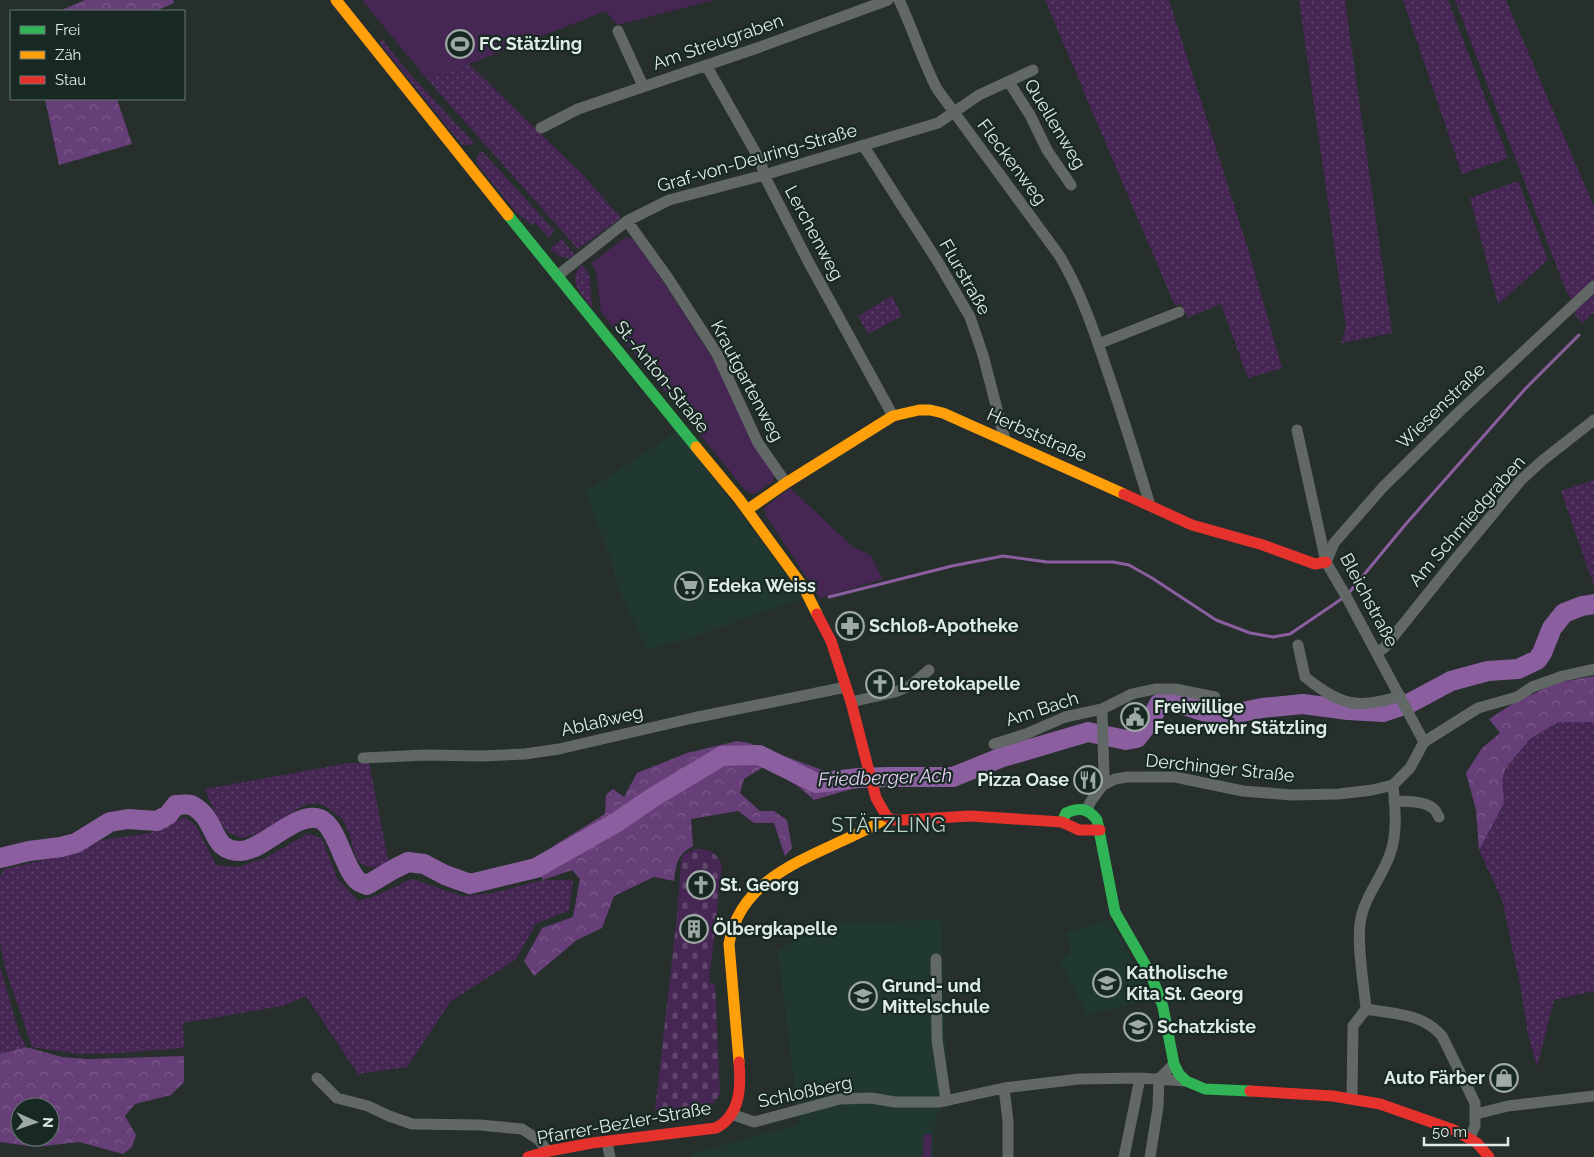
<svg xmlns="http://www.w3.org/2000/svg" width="1594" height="1157" font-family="Raleway,sans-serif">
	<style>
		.built { fill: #213831 }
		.grass { fill: url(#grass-dots) }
		.forest { fill: url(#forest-crowns); fill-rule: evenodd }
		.cemetery { fill: url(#cemetery-stones) }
		.garden { fill: #462754 }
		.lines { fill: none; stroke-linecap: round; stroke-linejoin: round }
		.stream { stroke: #8b5e9f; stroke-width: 3 }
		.river { stroke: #8b5e9f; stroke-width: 20 }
		.street { stroke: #616865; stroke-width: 11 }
		.fast { stroke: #30b455; stroke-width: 11 }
		.slow { stroke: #ff9f0a; stroke-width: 11 }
		.jam { stroke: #e5322d; stroke-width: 11 }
		.labels { text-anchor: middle; stroke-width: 4.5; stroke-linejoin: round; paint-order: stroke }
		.street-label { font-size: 18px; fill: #e0eae6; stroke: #182924 }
		.poi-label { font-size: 18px; font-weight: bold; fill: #e0eae6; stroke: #182924; text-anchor: start }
		.water-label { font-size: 19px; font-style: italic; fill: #e9cff6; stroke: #182924 }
		.quarter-label { font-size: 20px; letter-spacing: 1px; fill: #bcd1ca; stroke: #182924 }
	</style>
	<defs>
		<pattern id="grass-dots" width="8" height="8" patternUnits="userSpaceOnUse" patternTransform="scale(1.25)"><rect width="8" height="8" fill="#462754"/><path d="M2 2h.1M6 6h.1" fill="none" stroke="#60466d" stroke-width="1.8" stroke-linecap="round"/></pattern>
		<pattern id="forest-crowns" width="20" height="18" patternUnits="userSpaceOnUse" patternTransform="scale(1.25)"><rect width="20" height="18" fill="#663e78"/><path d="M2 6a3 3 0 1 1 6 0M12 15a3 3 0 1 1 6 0" fill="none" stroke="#7c5a8b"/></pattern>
		<pattern id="cemetery-stones" width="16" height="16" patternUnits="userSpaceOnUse" patternTransform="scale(1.25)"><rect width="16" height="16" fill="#462754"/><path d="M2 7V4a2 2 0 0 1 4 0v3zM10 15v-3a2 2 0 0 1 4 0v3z" fill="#60466d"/></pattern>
	</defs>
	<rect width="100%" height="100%" fill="#262f2c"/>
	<!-- built -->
	<path class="built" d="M676,432l24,28 73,97 29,42 -119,41 -36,10 -27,-58 -13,-43 -22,-57z
		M941,920l4,120 4,50 -13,27 -3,40h-240l-1,-3 107,-30 -21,-173 45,-28z
		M1110,920l26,47 16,32 -65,16 -28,-55 12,-9 -4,-19z"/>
	<!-- grass -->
	<path class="grass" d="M1045,0h124l79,249 34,119 -34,10 -27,-74 -33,14 -7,-14 -6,2z
		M1299,0h46l47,333 -51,10 5,-16z
		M1403,0h45l60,158 -46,16z
		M1455,0h51l88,207v74l-19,17 -4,1 -5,-8z
		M381,38l30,37 62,67 -2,3h-9l-82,-101z
		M469,64l114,111 38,43 -43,31 -152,-171z
		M482,151l72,79 -4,7h-2l-13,-14 -3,2 -16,-13 -40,-49 2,-9z
		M1518,181l30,79 -50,44 -28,-106z
		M562,239l13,16c-9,7 -18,0 -25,-7z
		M582,264l8,13 2,31c-10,-14 -26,-27 -10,-44z
		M1594,293v19l-12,11 -7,-8v-4z
		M892,296l10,20 -34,18 -10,-18z
		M1594,480v106l-33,-95z
		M1558,722h36v269l-40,9 -17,67 -9,-33 -8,-50 -18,-84 -23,-50 24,-47 -2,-22 4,-12 25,-30z
		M349,763h20l20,101c-44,15 -30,-25 -48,-46 -3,-3 -7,-5 -10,-8 -5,-4 -13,-8 -21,-6 -15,3 -33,21 -46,27 -7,3 -15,5 -22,7l-15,-6 -11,-16 -11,-27z
		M185,817l11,9 20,39 21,2 28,-9 44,-25 13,6 15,39 21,23 17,-5 37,-17 50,17 31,-3 50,-13h30l-4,30 -33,14 -21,36 -64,41 -44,66 -49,7 -52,-78 -24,10 -99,17 1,25 -65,5 -40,1 -47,-7 -27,-80 -5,-26v-65l4,-7 36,-8 55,-20 55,-8z
		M0,966l19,67 7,14 -26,7z"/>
	<!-- forest -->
	<path class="forest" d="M85,0h88l1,3 -18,8h-97z
		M45,99h72l15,45 -73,21z
		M1594,676v46h-36l-28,17 -25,30 -3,12 2,22 -25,47 -3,-40 -10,-37 16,-25 18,-15 -11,-14 25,-16 42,-20z
		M737,741l12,2 76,28 32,-1 5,16 -48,14 -15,-13 -34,-21 -21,13 -4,14 20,18h14l13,9 5,28 -7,8 -11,-33h-20l-16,-12 -47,8 2,27c-17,10 -16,16 -19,35l-20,-4 -40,19 -12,32 -25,12 -43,36 -10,-15 18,-33 31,-11 7,-38 -8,-9 -29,10 -11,-18 26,-19 47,-29 1,-19 7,-6 11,8 13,-24 50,-20z
		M26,1047l36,10 26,2 96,-3v26l-13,13 -36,9 -10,12 11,19 -4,12 -9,7 -44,-12 -43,5 -36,-5v-88zM20,1107h30v30h-30z"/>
	<!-- cemetery -->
	<path class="cemetery" d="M696,849c13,0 21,4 26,16l-13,117 6,2 5,110 -11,15 -23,5 -31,-4 22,-194 4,-55 3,-7z"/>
	<!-- garden -->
	<path class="garden" d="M362,0h352l-97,25 -11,-14 -137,53 -43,14z
		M626,237l7,2 6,6 80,123 35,79 20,27 -1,8 -19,12 -9,-4 -144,-178 -5,-41 -5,-8z
		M790,488l63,59 17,8 13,24 -63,19 -54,-82 -2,-8z
		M924,1134l8,1 -1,22h-8z"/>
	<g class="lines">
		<!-- stream -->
		<path class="stream" d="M1348,594l57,-69 121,-137 53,-53
			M829,597l123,-31 51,-10 44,6h66l16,3 23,13 64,42 34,13 23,4 17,-3 53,-36"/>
		<!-- river -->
		<path class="river" d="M0,858l29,-7 32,-4 15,-4 34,-21 18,-3 29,2 11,-6 8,-10c4,0 10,-1 15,0 4,1 6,4 9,6 17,14 12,40 40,40 23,0 57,-41 80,-32 17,7 23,47 37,61 2,2 7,4 10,5l27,-16 14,-7 16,2 21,11 25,9 66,-16 81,-46 35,-24 70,-42 37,-1 57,28 43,-5 29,-1h65l47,-19 88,-26 38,8 11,-2 13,-17 9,-17 12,-3 35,11 31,1 25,-5 41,-4 45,6 35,2 27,-9 41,-22 37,-10 30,-2 19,-9 5,-7 10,-25 12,-15 18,-7 12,-2"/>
		<!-- street -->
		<path class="street" d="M899,0c14,29 23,60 38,89l122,166c21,35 34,73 47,112 16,46 30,92 44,138
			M618,31l25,55
			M706,65l55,97 3,13 44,86 85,155
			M1009,82l21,33 17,35 24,35
			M541,128l37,-19 182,-62 128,-47
			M863,145l75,117 32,55 13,38 22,85
			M627,221l41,57 49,76 41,89 28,40
			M557,276l70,-55 42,-21 95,-25 174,-52 41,-28 54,-25
			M1098,344l81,-32
			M1297,430l29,132 21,36 77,144
			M1326,562l8,-19 49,-56 78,-77 133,-124
			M1298,645l7,32c35,28 52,33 95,19
			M1377,653l8,-6 69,-86 67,-81 22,-20 51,-40
			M851,702l44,-10 15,-6 19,-16
			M1102,709l2,64 -1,12
			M994,744l32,-10 39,-17 37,-8 30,-15 23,-5h20l40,8
			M363,758l63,-3 56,1 43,-2 34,-5 134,-31 153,-31
			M1393,785c2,21 5,48 -3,69 -8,24 -27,44 -30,70 -3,24 4,60 6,85 28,5 56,4 76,27l33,67v23l-5,11
			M1394,801c12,1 32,-1 41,9 2,2 2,5 4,7
			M1087,809l4,-8 12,-16 12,-6 12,-2h48l68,14 49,4 47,-1 33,-4 21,-5 17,-17 14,-26 54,-34 39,-11 15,-10 31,-11 31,-7
			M936,959l1,81 9,61
			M317,1078l20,20 31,8 21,10 23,8 68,1 42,4 17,11 8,11
			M1004,1088l4,33v36
			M1352,1098l1,-72 13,-17
			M731,1114l23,8 86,-23 31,-1 24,4h45l64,-14 75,-9 61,-1 46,3
			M1476,1114l32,-8 86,-10
			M607,1142l3,15
			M1124,1157l16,-79
			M1150,1157l8,-50 1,-28 15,-15"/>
		<!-- fast -->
		<path class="fast" d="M508,215l188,232
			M1062,822l4,-9c13,-6 22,-5 31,7l18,92 35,61 8,20 5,14 11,57 5,10 7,7 19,8 45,2"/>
		<!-- slow -->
		<path class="slow" d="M336,0l172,215
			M696,447l43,52 65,89 13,26
			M747,510l39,-27 107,-67 26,-6h11l13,3 181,81
			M739,1062l-10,-118c10,-61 68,-82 117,-105 14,-7 29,-12 41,-22"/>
		<!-- jam -->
		<path class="jam" d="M1124,494l68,31 71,20 52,19 11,-2
			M817,614l14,27 20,61 25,96 11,19
			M887,817l6,3h9l68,-4 92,6 17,8h21
			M1250,1091l83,5 47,8 74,26 23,13 12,14
			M528,1157l21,-6 43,-8 124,-15c25,-13 25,-42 23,-66"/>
	</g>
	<!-- icons -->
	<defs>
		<symbol id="stadium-ring" viewBox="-11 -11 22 22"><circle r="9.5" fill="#182924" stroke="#9fa9a5" stroke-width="1.5"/><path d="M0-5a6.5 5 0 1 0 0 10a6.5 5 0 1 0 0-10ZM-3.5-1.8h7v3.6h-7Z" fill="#9fa9a5"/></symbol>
		<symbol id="supermarket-ring" viewBox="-11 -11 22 22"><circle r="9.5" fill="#182924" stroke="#9fa9a5" stroke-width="1.5"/><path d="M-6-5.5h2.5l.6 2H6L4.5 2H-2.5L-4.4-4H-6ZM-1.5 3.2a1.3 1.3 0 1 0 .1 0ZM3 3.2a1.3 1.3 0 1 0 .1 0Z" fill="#9fa9a5"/></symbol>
		<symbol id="pharmacy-ring" viewBox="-11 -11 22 22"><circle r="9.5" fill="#182924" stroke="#9fa9a5" stroke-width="1.5"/><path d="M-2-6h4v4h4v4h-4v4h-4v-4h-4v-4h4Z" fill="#9fa9a5"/></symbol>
		<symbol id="church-ring" viewBox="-11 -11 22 22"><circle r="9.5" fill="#182924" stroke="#9fa9a5" stroke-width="1.5"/><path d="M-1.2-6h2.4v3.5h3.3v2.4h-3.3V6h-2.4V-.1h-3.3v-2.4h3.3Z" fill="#9fa9a5"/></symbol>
		<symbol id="civic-ring" viewBox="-11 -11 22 22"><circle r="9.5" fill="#182924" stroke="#9fa9a5" stroke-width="1.5"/><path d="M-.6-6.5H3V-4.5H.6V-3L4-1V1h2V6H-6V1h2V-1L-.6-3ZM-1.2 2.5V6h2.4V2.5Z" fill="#9fa9a5"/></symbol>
		<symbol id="restaurant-ring" viewBox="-11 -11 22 22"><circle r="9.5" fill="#182924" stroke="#9fa9a5" stroke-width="1.5"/><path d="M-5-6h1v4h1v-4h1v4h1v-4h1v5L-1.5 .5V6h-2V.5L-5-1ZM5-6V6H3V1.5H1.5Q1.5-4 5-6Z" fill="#9fa9a5"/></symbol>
		<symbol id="building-ring" viewBox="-11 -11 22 22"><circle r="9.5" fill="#182924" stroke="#9fa9a5" stroke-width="1.5"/><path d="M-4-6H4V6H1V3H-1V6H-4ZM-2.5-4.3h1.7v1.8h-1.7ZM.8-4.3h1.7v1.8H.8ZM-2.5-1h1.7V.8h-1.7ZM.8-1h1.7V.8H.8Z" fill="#9fa9a5"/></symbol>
		<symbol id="school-ring" viewBox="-11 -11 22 22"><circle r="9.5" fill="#182924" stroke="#9fa9a5" stroke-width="1.5"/><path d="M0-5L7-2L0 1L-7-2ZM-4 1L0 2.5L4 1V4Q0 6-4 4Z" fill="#9fa9a5"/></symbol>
		<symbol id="shop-ring" viewBox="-11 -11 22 22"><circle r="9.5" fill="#182924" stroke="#9fa9a5" stroke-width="1.5"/><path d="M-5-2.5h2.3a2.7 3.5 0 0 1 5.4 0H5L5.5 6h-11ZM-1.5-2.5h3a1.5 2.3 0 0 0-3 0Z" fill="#9fa9a5"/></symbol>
	</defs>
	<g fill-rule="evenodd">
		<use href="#stadium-ring" x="444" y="28" width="32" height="32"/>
		<use href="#supermarket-ring" x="673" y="570" width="32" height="32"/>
		<use href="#pharmacy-ring" x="834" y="610" width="32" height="32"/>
		<use href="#church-ring" x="864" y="668" width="32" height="32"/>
		<use href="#civic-ring" x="1119" y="701" width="32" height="32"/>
		<use href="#restaurant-ring" x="1072" y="764" width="32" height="32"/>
		<use href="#church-ring" x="685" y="869" width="32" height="32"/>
		<use href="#building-ring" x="678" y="913" width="32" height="32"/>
		<use href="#school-ring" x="1091" y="967" width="32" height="32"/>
		<use href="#school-ring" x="847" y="980" width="32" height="32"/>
		<use href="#school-ring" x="1122" y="1011" width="32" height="32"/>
		<use href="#shop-ring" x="1488" y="1062" width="32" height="32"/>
	</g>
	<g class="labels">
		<!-- street labels -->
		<g class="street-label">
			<text transform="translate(718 42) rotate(-19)" y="6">Am Streugraben</text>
			<text transform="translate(1055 124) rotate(59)" y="6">Quellenweg</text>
			<text transform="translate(757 158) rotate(-16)" y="6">Graf-von-Deuring-Straße</text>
			<text transform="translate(1012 162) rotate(53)" y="6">Fleckenweg</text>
			<text transform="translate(814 233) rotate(62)" y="6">Lerchenweg</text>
			<text transform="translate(965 277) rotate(60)" y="6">Flurstraße</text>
			<text transform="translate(662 377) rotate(51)" y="6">St.-Anton-Straße</text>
			<text transform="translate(747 381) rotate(62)" y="6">Krautgartenweg</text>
			<text transform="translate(1441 406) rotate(-44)" y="6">Wiesenstraße</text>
			<text transform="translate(1037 435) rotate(24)" y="6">Herbststraße</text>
			<text transform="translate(1467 521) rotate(-49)" y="6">Am Schmiedgraben</text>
			<text transform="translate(1369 600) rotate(62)" y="6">Bleichstraße</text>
			<text transform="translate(1042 709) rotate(-18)" y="6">Am Bach</text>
			<text transform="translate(602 721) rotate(-13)" y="6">Ablaßweg</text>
			<text transform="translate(1220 768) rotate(6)" y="6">Derchinger Straße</text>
			<text transform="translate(805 1092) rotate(-12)" y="6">Schloßberg</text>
			<text transform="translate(624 1123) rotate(-10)" y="6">Pfarrer-Bezler-Straße</text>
		</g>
		<!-- poi labels -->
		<g class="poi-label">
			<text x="479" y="50">FC Stätzling</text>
			<text x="708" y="592">Edeka Weiss</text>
			<text x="869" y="632">Schloß-Apotheke</text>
			<text x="899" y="690">Loretokapelle</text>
			<text x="1154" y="713">Freiwillige<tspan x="1154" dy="21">Feuerwehr Stätzling</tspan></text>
			<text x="1069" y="786" text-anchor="end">Pizza Oase</text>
			<text x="720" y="891">St. Georg</text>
			<text x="713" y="935">Ölbergkapelle</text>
			<text x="1126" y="979">Katholische<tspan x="1126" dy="21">Kita St. Georg</tspan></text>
			<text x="882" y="992">Grund- und<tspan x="882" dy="21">Mittelschule</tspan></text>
			<text x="1157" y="1033">Schatzkiste</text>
			<text x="1485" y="1084" text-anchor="end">Auto Färber</text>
		</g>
		<!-- water labels -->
		<g class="water-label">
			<text transform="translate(885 777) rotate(-2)" y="7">Friedberger Ach</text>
		</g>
		<!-- quarter labels -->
		<g class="quarter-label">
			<text x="889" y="832">STÄTZLING</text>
		</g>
	</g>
	<!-- legend -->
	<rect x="10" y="10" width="175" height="90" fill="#182924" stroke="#687672"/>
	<rect x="20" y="26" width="25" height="8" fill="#30b455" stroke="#687672"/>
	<text x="55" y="35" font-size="15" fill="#e0eae6">Frei</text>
	<rect x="20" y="51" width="25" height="8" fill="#ff9f0a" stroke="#687672"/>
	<text x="55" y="60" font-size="15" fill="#e0eae6">Zäh</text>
	<rect x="20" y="76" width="25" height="8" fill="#e5322d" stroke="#687672"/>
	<text x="55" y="85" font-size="15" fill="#e0eae6">Stau</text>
	<!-- north arrow -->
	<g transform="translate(35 1122) rotate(92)"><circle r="24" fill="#182924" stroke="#687672"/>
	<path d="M0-4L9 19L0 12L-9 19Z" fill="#9fa9a5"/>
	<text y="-8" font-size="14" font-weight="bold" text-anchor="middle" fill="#e0eae6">N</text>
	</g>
	<!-- scale -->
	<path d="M1424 1137v8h84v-8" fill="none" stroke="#e0eae6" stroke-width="2.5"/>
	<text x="1432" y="1137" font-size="15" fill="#e0eae6" stroke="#182924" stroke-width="4" paint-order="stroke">50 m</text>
</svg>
